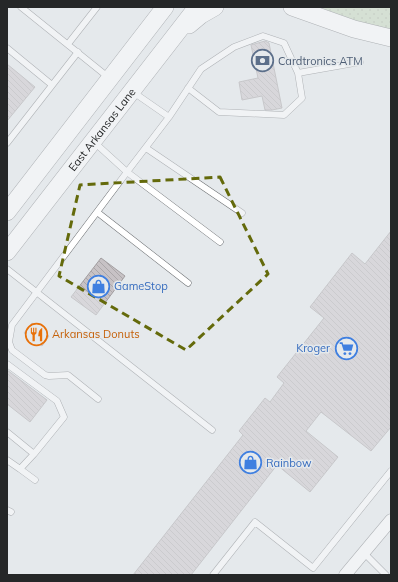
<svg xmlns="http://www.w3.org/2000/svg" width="398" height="582" font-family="Mulish,sans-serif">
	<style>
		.grass { fill: url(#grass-dots) }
		.building { fill: url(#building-back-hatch); stroke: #a29ea0 }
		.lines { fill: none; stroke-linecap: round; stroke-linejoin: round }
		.lane-casing { stroke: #6d7073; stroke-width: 7 }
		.street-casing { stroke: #6d7073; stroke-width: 13 }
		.secondary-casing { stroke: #6d7073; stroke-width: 18 }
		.lane { stroke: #fff; stroke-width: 6 }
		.street { stroke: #fff; stroke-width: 12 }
		.secondary { stroke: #fff; stroke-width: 17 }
		.marked { fill: none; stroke: #646a0b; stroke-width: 3; stroke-dasharray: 8 5; stroke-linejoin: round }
		.labels { text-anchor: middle; stroke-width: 3; stroke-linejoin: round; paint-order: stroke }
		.service-label { font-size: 11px; fill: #4e5e75; stroke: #e5e9ec; text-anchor: start }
		.street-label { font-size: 11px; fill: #252728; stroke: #e5e9ec }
		.shop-label { font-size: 11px; fill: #366cbe; stroke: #e5e9ec; text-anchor: start }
		.food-label { font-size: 11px; fill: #c56008; stroke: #e5e9ec; text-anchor: start }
	</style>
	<defs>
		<pattern id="grass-dots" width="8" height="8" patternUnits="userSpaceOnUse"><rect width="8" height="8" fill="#c2d4b6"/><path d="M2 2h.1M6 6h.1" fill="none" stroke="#a7b69c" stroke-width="1.8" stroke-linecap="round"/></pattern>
		<pattern id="building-back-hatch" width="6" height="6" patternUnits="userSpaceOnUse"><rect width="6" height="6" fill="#c7c2c5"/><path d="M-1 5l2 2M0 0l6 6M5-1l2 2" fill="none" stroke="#aba7a9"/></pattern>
	</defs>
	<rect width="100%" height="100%" fill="#e5e9ec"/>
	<!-- grass -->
	<path class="grass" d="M319,7h72v24l-39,-11z"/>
	<!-- building -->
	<path class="building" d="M265,41l4,2 13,65 -10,2h-7l-3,-14 -20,4 -3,-18 19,-4 -7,-33z
		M7,64l28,23 -28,34z
		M391,231v196l-20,24 -50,-39 -15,19 32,26 -28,35 -33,-27 -86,110h-58l110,-140 -4,-4 26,-33 5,4 14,-19 -7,-6 47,-59 -14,-11 42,-54 13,11z
		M101,258l24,18 -29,39 -25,-18z
		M32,323l17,13 -7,10 -18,-13z
		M7,370l40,30 -17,22 -23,-18z"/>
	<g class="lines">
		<defs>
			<path id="lane" d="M21,7l87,70
				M68,44l29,-37
				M7,48l45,37
				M188,88l31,24 65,3 18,-17 -4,-25
				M133,92l36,25 32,-48 33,-22 29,-11 21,7 14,30 62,-11
				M169,117l-42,55 93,70
				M94,142l33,30 -115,153 -3,17 3,8 33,25 4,1 19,-1 30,24
				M7,143l71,-91
				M146,148l96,65
				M97,212l91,71
				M7,269l205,161
				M7,364l50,37 7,16 -30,37
				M7,432l27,22 -14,15 -13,-9
				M20,469l15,11
				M7,510l4,2
				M364,553l22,22
				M213,575l42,-53 58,46 78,-97"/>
			<path id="street" d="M345,575l46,-55"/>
			<g id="secondary">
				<path d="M292,7l62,22 37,9"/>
				<path d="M189,25l12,-10 14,-8"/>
				<path d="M7,212l158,-205"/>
				<path id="s1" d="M7,252l190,-245"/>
			</g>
		</defs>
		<!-- lane casing -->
		<use href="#lane" class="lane-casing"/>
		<!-- street casing -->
		<use href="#street" class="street-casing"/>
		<!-- secondary casing -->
		<use href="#secondary" class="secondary-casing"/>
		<!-- lane -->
		<use href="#lane" class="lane"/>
		<!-- street -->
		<use href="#street" class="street"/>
		<!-- secondary -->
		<use href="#secondary" class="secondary"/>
	</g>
	<!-- marked area -->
	<path d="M0 0H398V582H0ZM220,177l48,97 -82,76 -127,-74 21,-91z" fill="#e5e9ec" fill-opacity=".55" fill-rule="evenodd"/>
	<path class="marked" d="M220,177l48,97 -82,76 -127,-74 21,-91z"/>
	<!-- icons -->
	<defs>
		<symbol id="bank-ring" viewBox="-11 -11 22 22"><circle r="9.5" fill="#e5e9ec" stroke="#5c6f8a" stroke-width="1.5"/><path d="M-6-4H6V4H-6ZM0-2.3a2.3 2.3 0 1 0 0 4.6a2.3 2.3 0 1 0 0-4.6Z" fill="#5c6f8a"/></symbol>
		<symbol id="shop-ring" viewBox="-11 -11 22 22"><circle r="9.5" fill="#e5e9ec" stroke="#3f7fe0" stroke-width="1.5"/><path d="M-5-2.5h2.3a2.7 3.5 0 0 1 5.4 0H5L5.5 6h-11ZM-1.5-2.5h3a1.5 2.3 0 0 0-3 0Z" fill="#3f7fe0"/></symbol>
		<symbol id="restaurant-ring" viewBox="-11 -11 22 22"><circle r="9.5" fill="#e5e9ec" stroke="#e8710a" stroke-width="1.5"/><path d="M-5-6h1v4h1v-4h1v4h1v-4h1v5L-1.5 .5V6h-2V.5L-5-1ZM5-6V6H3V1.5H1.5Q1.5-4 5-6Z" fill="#e8710a"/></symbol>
		<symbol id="supermarket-ring" viewBox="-11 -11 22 22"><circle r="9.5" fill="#e5e9ec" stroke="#3f7fe0" stroke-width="1.5"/><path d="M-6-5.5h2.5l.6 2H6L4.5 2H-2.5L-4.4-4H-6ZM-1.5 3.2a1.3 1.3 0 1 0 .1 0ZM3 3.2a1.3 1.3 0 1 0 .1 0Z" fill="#3f7fe0"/></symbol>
	</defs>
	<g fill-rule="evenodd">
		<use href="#bank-ring" x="250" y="48" width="25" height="25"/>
		<use href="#shop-ring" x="86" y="274" width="25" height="25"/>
		<use href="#restaurant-ring" x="24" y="322" width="25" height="25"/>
		<use href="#supermarket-ring" x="334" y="336" width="25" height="25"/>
		<use href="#shop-ring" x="238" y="450" width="25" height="25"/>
	</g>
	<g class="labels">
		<!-- service labels -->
		<g class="service-label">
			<text x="278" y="65">Cardtronics ATM</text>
		</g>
		<!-- street labels -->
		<g class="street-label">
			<text dy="4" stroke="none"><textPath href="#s1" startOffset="155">East Arkansas Lane</textPath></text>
		</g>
		<!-- shop labels -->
		<g class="shop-label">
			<text x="114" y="290">GameStop</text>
			<text x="330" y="352" text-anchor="end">Kroger</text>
			<text x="266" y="467">Rainbow</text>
		</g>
		<!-- food labels -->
		<g class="food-label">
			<text x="52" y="338">Arkansas Donuts</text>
		</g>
	</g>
	<!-- border -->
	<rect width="398" height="582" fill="none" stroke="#252728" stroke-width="16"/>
</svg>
